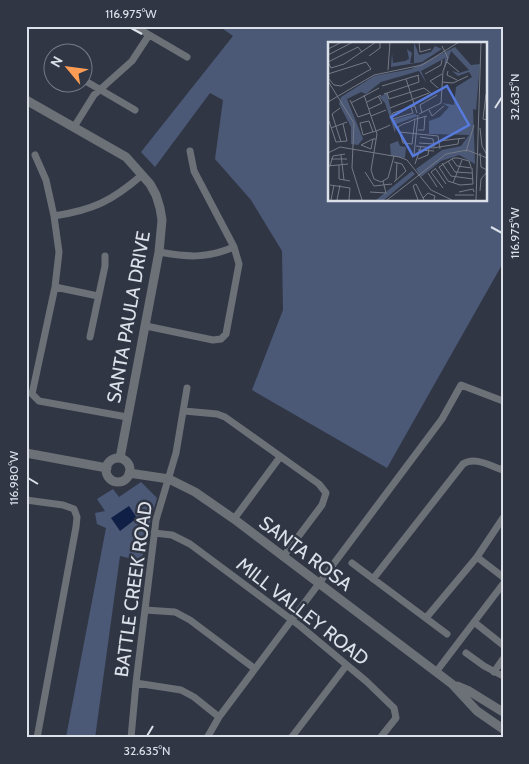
<svg xmlns="http://www.w3.org/2000/svg" width="529" height="764" font-family="Cabin,sans-serif">
	<style>
		.green { fill: #4b5977; fill-rule: evenodd }
		.water { fill: #101f46 }
		.lines { fill: none; stroke-linecap: round; stroke-linejoin: round }
		.minor { stroke: #6c7077; stroke-width: 7 }
		.tertiary { stroke: #6c7077; stroke-width: 9 }
		.ticks { fill: none; stroke: #dce0e9; stroke-width: 2 }
		.labels { text-anchor: middle; stroke-width: 5; stroke-linejoin: round; paint-order: stroke }
		.street-label { font-size: 19px; fill: #dce0e9; stroke: #303644 }
		.inset-road { fill: none; stroke: #757a86; stroke-width: 1 }
		.view { fill: #567add; fill-opacity: 0.15; stroke: #567add; stroke-width: 2.5 }
		.inset-edge { fill: none; stroke: #dce0e9; stroke-width: 2.5 }
		.neatline { fill: none; stroke: #dce0e9; stroke-width: 2 }
		.ticks-label { font-size: 12px; text-anchor: middle; fill: #dce0e9 }
	</style>
	<rect width="100%" height="100%" fill="#303644"/>
	<!-- green -->
	<path class="green" d="M219,26h284v237l-116,205 -135,-78 31,-80 -1,-59 -31,-51 -36,-41 8,-59 -13,-7 -55,74 -14,-15 92,-116zM329,44h156v156h-156z
		M141,482l16,16 -12,41 -3,22 -22,-5 -25,182h-34l5,-1 40,-209 -9,-4 -2,-11 10,-2 -8,-12 16,-10 6,8z"/>
	<!-- water -->
	<path class="water" d="M129,506l8,12 -17,13 -9,-13z"/>
	<g class="lines">
		<!-- minor -->
		<path class="minor" d="M134,26l53,31
			M82,79l53,31
			M74,127l20,-32 38,-34 17,-26
			M35,155l11,25 8,36 5,36 -4,35 -23,107 7,7 88,16
			M54,216c39,-6 58,-15 88,-41
			M159,252c28,5 47,7 75,-5
			M55,287l43,9
			M146,326l67,14 8,-1 5,-5 13,-70 -5,-17 -40,-76 -4,-20
			M90,337l15,-71v-10
			M184,411l33,3 8,3 94,67 7,9 -4,12 -39,52
			M26,500l37,5 11,4 3,8 -1,10 -39,211
			M234,519l46,-62
			M154,533l18,2 18,9 110,82 66,55 28,27 2,10 -16,20
			M477,557l26,20
			M352,563l95,71
			M373,579l90,-115c12,-8 27,2 40,6
			M145,610l30,2 15,8 65,49
			M426,618l51,-61 26,-39
			M474,622l29,23
			M466,653l18,13 19,10
			M436,672l67,-88
			M494,672l9,-13
			M136,683l45,7 13,7 25,20
			M131,738l5,-55 20,-163 20,-67 11,-65
			M207,738l12,-21 223,-298 19,-34 42,16
			M291,738l55,-72"/>
		<!-- tertiary -->
		<path class="tertiary" d="M26,100l100,57 24,27 6,11 4,13 2,12 -3,32 -39,206
			M26,453l81,15
			M106 470a12 12 0 1 1 24 0a12 12 0 1 1-24 0Z
			M129,473l40,6 26,13 39,27 218,165 25,27 26,18
			M457,686l12,5 34,21"/>
	</g>
	<!-- ticks -->
	<path class="ticks" d="M131,28l11,6M495,108l7,-11M491,227l11,6M28,478l10,6M147,736l6,-10"/>
	<g class="labels">
		<!-- street labels -->
		<g class="street-label">
			<text transform="translate(128 317) rotate(-80)" y="7">SANTA PAULA DRIVE</text>
			<text transform="translate(306 553) rotate(37)" y="7">SANTA ROSA</text>
			<text transform="translate(133 589) rotate(-82)" y="7">BATTLE CREEK ROAD</text>
			<text transform="translate(303 611) rotate(38)" y="7">MILL VALLEY ROAD</text>
		</g>
	</g>
	<!-- overview -->
	<g transform="translate(328 42)">
		<rect width="159" height="159" fill="#303644"/>
		<path d="M86,0l5,13 12,-3 4,-6 7,3 -20,13 -31,5 1,-14 1,10 12,-2 4,-2 -2,-10 5,4 -2,10h4zM127,5l16,18 9,-1 -4,46 -3,-1 2,55 -16,-9 -18,6 -20,16 -5,-8 26,-19 19,-4 8,-11 -40,-1v-13l11,-4 9,-10 -7,-4 12,2 2,-18 16,-10 -3,-5 -11,4 -6,-5 7,2 10,-3 -18,-19 -7,20 1,-13 -24,13 6,13 -8,-13 -38,11 -15,12 -5,-2 -14,7 16,40 -5,6 -7,-1v-17l-12,-23 2,-7 33,-21 37,-7zM59,51l6,27 22,-6 3,2 -22,8 -1,9 -10,-30 -6,-6zM70,99l2,5 6,1 -1,11 -14,-2 -1,-12zM84,129l3,3 -31,26h-8z" fill="#4b5977"/>
		<path class="inset-road" d="M91,0l1,10 11,-3M0,7l14,-7M0,13l25,-13M41,14l11,-8v-6M0,20l3,6 13,-4 32,-22M0,20l30,-15 4,5M119,20l12,10M60,28l2,-28M120,29l-1,4 10,5M0,32l38,-12 5,7 -30,17 -7,-1 -6,-7M97,32l16,-9 1,-5M78,37l11,34M0,39l26,42 -2,45 10,32M114,40l11,1 15,-7M54,44l37,-11M110,46l-8,-7 12,-7M59,51l2,6 35,-11 8,6M56,52l35,-12 -1,-7M158,52l-3,25 4,1M36,53l13,39 -6,36 3,9 7,3 7,-4 6,-22M22,58l8,17 12,-4M0,60l46,-27 48,-10 37,-23M39,60l14,-7M23,61l28,-15M83,65l2,6 -20,6 -1,-5 1,-1 18,-6 4,-1M12,66l-8,6 9,28M62,66l39,-15M41,67l13,-6 -4,-7M101,68l3,6 12,-10M94,71l-2,-8 17,-10M91,72l22,-11 2,-32 5,-13 -6,-12M43,74l15,-6M87,77l-3,25 -9,-1 -5,-16 5,-3 6,-2 6,-3h1l11,-3M1,79l7,21 11,-1 -4,-17M3,86l16,-6M152,86l2,18 5,9M90,88h6l1,-14M45,90l-4,-11 -9,2 3,12 9,-3h1l3,-1 10,-4 4,-2M71,90l39,4 2,13M92,95l13,2 1,8M45,97l-12,6 10,4 2,-10h3M111,99l26,-3M91,101l15,1M88,104l17,2 25,-4 1,-6M90,108l16,1M138,110l8,-27M0,111l12,-6 59,10 8,3 12,15M152,111l1,14 6,3M13,113l3,25M86,113l4,-40M3,117h16M90,117l10,-4 1,-7M124,117l5,7 15,2 1,16 -13,1 -12,-4 -9,-14 8,-5 5,-3 1,-1h5l11,3 2,6M120,119l7,11 17,1M66,120l8,2 4,7 -12,11M114,121l9,13 22,3M87,122l6,-18M11,123v14l11,2M0,124l20,-2M2,124l3,-10 12,-2M107,126l11,16M107,127l-4,3 12,16M37,130l9,14 18,-2M100,131l9,14M91,133l12,15 21,10M68,138l1,-17M125,141l9,-23M2,143l20,3 -1,12M152,149l1,-12 6,-7M42,150l16,1 -3,-12M131,150l14,-3 1,3M127,153h19M95,156l5,-5 7,3 -1,4M3,158l3,-15M9,158l3,-15M59,158l59,-46 21,-4 20,8M90,158l-5,-14 3,-2 8,16M148,158l5,-158"/>
		<path class="view" d="M119,44l22,39 -56,31 -22,-39z"/>
		<rect width="159" height="159" class="inset-edge"/>
	</g>
	<!-- border -->
	<rect width="529" height="764" fill="none" stroke="#303644" stroke-width="55"/>
	<!-- north arrow -->
	<g transform="translate(68 68) rotate(299)"><circle r="24" fill="#303644" stroke="#757a86"/>
	<path d="M0-4L9 19L0 12L-9 19Z" fill="#fd9d55"/>
	<text y="-8" font-size="14" font-weight="bold" text-anchor="middle" fill="#dce0e9">N</text>
	</g>
	<rect x="28" y="28" width="474" height="708" class="neatline"/>
	<g class="ticks-label">
		<text x="131" y="18">116.975°W</text>
		<text transform="translate(515 97) rotate(-90)" y="4">32.635°N</text>
		<text transform="translate(515 233) rotate(-90)" y="4">116.975°W</text>
		<text transform="translate(14 478) rotate(-90)" y="4">116.980°W</text>
		<text x="147" y="755">32.635°N</text>
	</g>
</svg>
